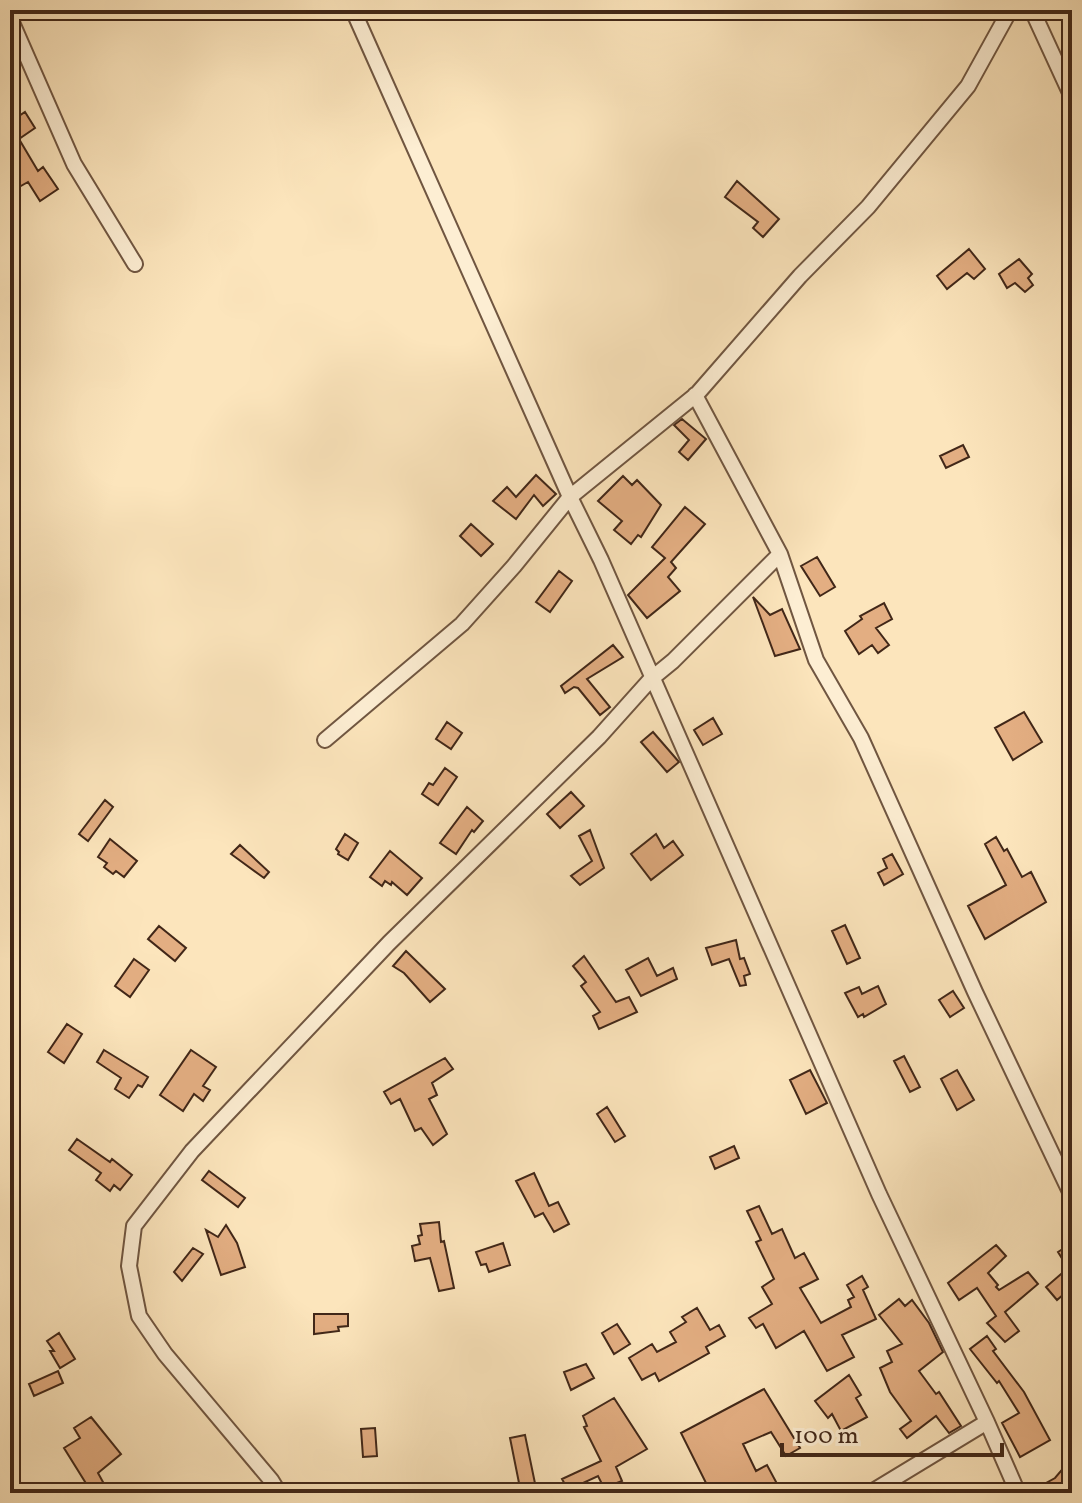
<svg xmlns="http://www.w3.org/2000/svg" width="1082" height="1503" font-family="Vollkorn,serif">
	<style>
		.building { fill: #e3ae82; stroke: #412718; stroke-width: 2 }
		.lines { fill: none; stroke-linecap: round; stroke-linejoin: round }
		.minor-casing { stroke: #705641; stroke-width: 18 }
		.minor { stroke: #fdeed3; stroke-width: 14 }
	</style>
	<rect width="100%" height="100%" fill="#fce5bc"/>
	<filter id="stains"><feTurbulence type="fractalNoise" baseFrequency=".0025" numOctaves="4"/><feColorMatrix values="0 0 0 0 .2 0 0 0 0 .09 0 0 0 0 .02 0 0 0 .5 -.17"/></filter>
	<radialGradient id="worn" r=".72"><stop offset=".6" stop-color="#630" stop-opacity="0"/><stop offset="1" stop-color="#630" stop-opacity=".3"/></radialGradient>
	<!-- building -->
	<path class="building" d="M25,112l10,16 -16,11 19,32 5,-4 15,22 -18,12 -12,-19 -18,10v-70z
		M737,181l42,38 -16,18 -10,-9 5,-6 -33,-25z
		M969,249l16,20 -11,10 -7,-6 -20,16 -10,-13z
		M1019,259l13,15 -4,4 5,7 -8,7 -10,-9 -8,5 -8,-14z
		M682,419l24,20 -18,21 -9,-8 10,-12 -15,-15z
		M963,445l6,12 -23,11 -6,-12z
		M536,475l20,19 -13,12 -9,-11 -18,24 -23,-18 14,-14 9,10z
		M623,476l9,9 5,-5 24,25 -20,32 -3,-2 -7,9 -17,-14 8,-9 -24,-20z
		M685,507l20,17 -34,38 5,6 -8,9 12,14 -33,27 -19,-23 37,-37 -13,-11z
		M471,524l22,20 -12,12 -21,-20z
		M817,557l18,30 -15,9 -19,-30z
		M559,571l13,10 -22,31 -14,-10z
		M753,597l17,18 12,-6 18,40 -25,7z
		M884,603l8,16 -16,9 13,17 -11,8 -6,-8 -13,9 -14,-23 17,-12 -2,-3z
		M613,645l10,12 -36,22 23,28 -10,8 -22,-27 -4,-1 -9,6 -4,-7z
		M1024,712l18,30 -29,18 -18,-32z
		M713,718l9,16 -19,11 -9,-15z
		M447,722l15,11 -11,16 -15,-10z
		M653,732l26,30 -12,10 -26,-30z
		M445,768l12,9 -19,28 -16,-11 7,-11 4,2z
		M571,792l13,14 -24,22 -13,-14z
		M105,800l8,7 -25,34 -9,-7z
		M467,807l16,14 -9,11 -2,-2 -16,24 -16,-11z
		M590,830l14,38 -24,17 -9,-9 21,-15 -13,-25z
		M345,834l13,9 -10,17 -10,-6 1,-2 -3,-3z
		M656,834l8,14 9,-7 10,14 -32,25 -20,-26z
		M996,837l8,14 3,-2 15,28 9,-5 15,30 -61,37 -17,-33 38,-21 -21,-41z
		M110,839l27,22 -13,16 -8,-6 -3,3 -9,-7 3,-4 -9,-6z
		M240,845l29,27 -5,6 -33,-24z
		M390,851l32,27 -15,17 -15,-13 -1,3 -6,-4 -3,5 -12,-9z
		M892,854l11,20 -19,11 -6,-12 9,-5 -4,-9z
		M845,925l15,33 -13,6 -15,-33z
		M159,926l27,22 -11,13 -27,-22z
		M736,940l4,19 4,-1 6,16 -6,2 2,9 -6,1 -11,-27 -17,6 -6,-17z
		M406,951l39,38 -15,13 -26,-29 -11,-7z
		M584,956l32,46 13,-5 8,15 -38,17 -6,-13 7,-4 -19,-26 5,-4 -13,-16z
		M648,958l9,18 16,-8 4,11 -36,17 -15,-26z
		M134,959l15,11 -19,27 -15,-11z
		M878,986l8,18 -22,13 -1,-3 -5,3 -13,-24 14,-6 3,7z
		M953,991l11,17 -14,9 -11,-17z
		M67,1024l15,10 -18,29 -16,-11z
		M104,1050l44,27 -6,10 -4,-2 -9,13 -14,-9 6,-11 -24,-16z
		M191,1050l25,17 -13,19 7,4 -7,11 -9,-7 -11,17 -23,-16z
		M904,1056l16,31 -10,5 -16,-31z
		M445,1058l8,11 -21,14 5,12 -8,4 18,35 -14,11 -12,-17 -6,3 -15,-32 -9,5 -7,-12z
		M810,1070l17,33 -21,11 -16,-34z
		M957,1070l17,30 -17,10 -16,-31z
		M607,1107l18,29 -10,6 -18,-28z
		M77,1139l33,23 2,-3 20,16 -12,15 -6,-5 -4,6 -14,-11 5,-7 -32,-23z
		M734,1146l5,12 -24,11 -5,-12z
		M209,1171l36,27 -7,9 -36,-27z
		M534,1173l15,33 9,-4 11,22 -15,8 -11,-19 -8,4 -19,-36z
		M759,1206l13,28 10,-5 13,29 9,-5 14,26 -18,9 21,35 30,-16 -3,-7 6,-3 -7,-12 15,-9 6,11 -5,3 13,29 -34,16 12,22 -27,14 -23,-40 -28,17 -13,-24 -7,4 -7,-10 23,-14 -10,-17 12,-8 -18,-37 5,-2 -14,-29z
		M439,1222l2,20 3,-1 10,47 -15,3 -9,-33 -15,3 -3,-15 8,-2 -2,-8 4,-1 -2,-11z
		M226,1225l11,18 8,24 -24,8 -15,-45 12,7z
		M503,1243l7,22 -21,7 -3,-8 -5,1 -5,-13z
		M1072,1243v44l-15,13 -11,-13 22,-19 -10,-16z
		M996,1245l10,11 -18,17 10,12 -2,2 3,3 29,-18 10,12 -33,28 14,19 -14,11 -18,-19 9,-7 -19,-28 -18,12 -11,-17z
		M193,1248l10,6 -21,27 -8,-9z
		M899,1299l6,7 7,-6 17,23 14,29 -24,19 17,23 3,-2 22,34 -12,7 -13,-17 -29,22 -7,-9 11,-8 -21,-29 -10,-24 12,-6 -5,-11 15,-7 -23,-29z
		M697,1308l13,22 9,-5 6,11 -19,11 3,6 -50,28 -4,-8 -13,7 -13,-22 23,-14 5,8 19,-10 -6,-10 16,-10 -4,-5z
		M314,1314h34v12l-10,1 1,4 -25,3z
		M617,1324l13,20 -16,10 -12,-21z
		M59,1333l16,26 -15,9 -10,-17h4l-7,-10z
		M987,1336l9,13 -3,2 31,41 26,48 -30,17 -18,-34 17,-10 -20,-32 -2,2 -27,-34z
		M586,1364l8,14 -23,12 -7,-18z
		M58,1371l5,12 -29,13 -5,-12z
		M849,1375l12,20 -5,3 11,19 -26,14 -9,-17 -4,4 -13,-17z
		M764,1389l36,59 -14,8 -15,-24 -28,12 13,27 11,-6 15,28h-71l-30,-60z
		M614,1398l33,51 -31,18 6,14 -18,7 -6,-12 -30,14 -6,-11 39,-18 -17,-34 3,-1 -4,-10z
		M91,1417l30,37 -23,19 11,20h-17l-28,-45 16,-10 -6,-10z
		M375,1428l2,28 -14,1 -2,-28z
		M525,1435l12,58h-16l-11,-55z
		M1072,1458v35h-44l27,-15z"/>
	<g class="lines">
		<defs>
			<path id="minor" d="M353,10l217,487 31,63 278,634 108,228 31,71
				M1032,10l40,87
				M10,18l64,146 61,100
				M695,395l85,159 36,106 45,78 114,254 97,204
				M325,740l137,-116 52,-58 56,-69 127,-103 103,-118 68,-69 100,-121 42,-76
				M279,1493l-8,-13 -106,-126 -26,-38 -10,-50 5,-40 58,-75 197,-208 210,-206 52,-58 22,-18 107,-107
				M870,1493l117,-71"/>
		</defs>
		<!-- minor casing -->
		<use href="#minor" class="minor-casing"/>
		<!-- minor -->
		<use href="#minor" class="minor"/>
	</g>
	<!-- margin -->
	<rect width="1082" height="1503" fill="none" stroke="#fce5bc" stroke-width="40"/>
	<rect x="12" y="12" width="1058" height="1479" fill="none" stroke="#412718" stroke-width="4"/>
	<rect x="20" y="20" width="1042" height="1463" fill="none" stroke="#412718" stroke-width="2"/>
	<!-- scale -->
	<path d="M782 1443v12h220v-12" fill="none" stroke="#412718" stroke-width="4"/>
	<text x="794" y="1443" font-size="24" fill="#412718" stroke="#fdeed3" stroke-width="6" paint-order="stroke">100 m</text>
	<rect width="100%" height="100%" filter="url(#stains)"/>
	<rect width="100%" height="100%" fill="url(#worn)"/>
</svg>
